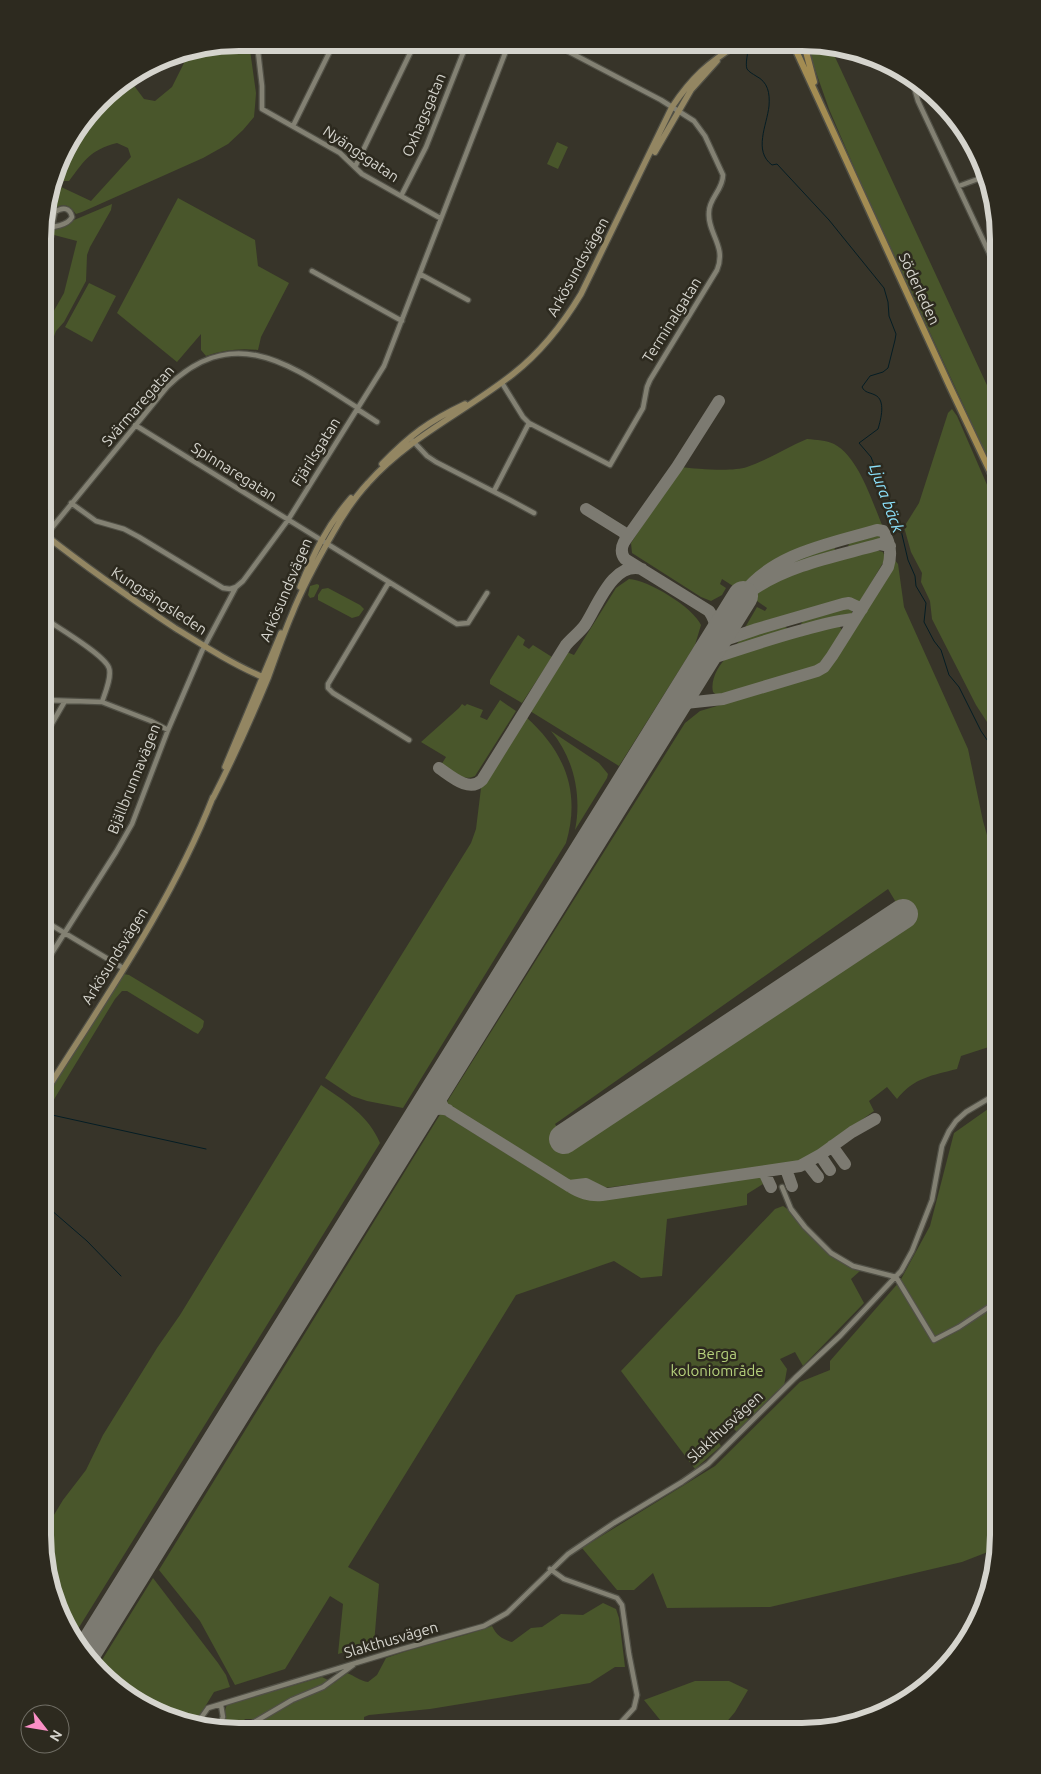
<svg xmlns="http://www.w3.org/2000/svg" width="1041" height="1774" font-family="Ubuntu,sans-serif">
	<style>
		.green { fill: #49562b; fill-rule: evenodd }
		.lines { fill: none; stroke-linecap: round; stroke-linejoin: round }
		.stream { stroke: #051d24; stroke-width: 1 }
		.taxiway { stroke: #7c7a71; stroke-width: 12 }
		.runway { stroke: #7c7a71; stroke-width: 30 }
		.minor-casing { stroke: #515046; stroke-width: 7 }
		.secondary-casing { stroke: #515046; stroke-width: 8 }
		.primary-casing { stroke: #515046; stroke-width: 9 }
		.minor { stroke: #838173; stroke-width: 4.5 }
		.secondary { stroke: #938662; stroke-width: 5.5 }
		.primary { stroke: #a38c52; stroke-width: 6 }
		.labels { text-anchor: middle; stroke-width: 5; stroke-linejoin: round; paint-order: stroke }
		.street-label { font-size: 15px; fill: #d5d4cd; stroke: #2d2a1f }
		.park-label { font-size: 15px; fill: #b6d17c; stroke: #2d2a1f }
		.water-label { font-size: 16px; font-style: italic; fill: #8be0fb; stroke: #2d2a1f }
		.rim { fill: none; stroke: #d5d4cd; stroke-width: 6 }
	</style>
	<rect width="100%" height="100%" fill="#373429"/>
	<!-- green -->
	<path class="green" d="M239,43h10l7,50 -1,13 -1,11 -11,13 -15,14 -25,14 -121,54 -6,2c-6,-9 -13,-12 -22,-5v-8l5,-15 32,15 40,-44 -3,-9 -11,-5c-27,7 -32,17 -48,38h-9l8,-26 -4,-5 45,-59 20,-12 15,20 11,2 17,-14 13,-26 -2,-7z
		M806,44h23l169,365v71l-138,-299 -31,-72z
		M557,142l11,5 -10,22 -11,-5z
		M178,198l77,42 3,26 31,17 -28,54 -3,13c-18,-2 -35,0 -52,6l-5,-6v-16l-24,28 -60,-49z
		M112,204l-1,6 -21,37 -3,8 -1,26 -22,41 -8,9 -12,32v-41l3,1 17,-30 13,-52 -23,-6 -3,2v-9l16,-5z
		M89,283l27,13 -24,46 -27,-15z
		M952,409l5,7 41,94v229l-22,-34 -44,-86 -2,-18 -9,-19 1,-9 -11,-21 -7,-25 15,-24 29,-90z
		M807,439c10,1 19,1 27,5 25,13 38,58 49,83l-6,3 -89,24 -19,11 -15,12 -13,14 -19,-12 -2,5 6,4 -4,7 -11,6 -10,-4 -69,-44 -1,-10 50,-76c16,2 52,5 66,0 21,-7 40,-20 60,-28z
		M872,535h5l4,3v3l-26,8 -7,-3 2,-4z
		M828,548h7l-1,6 -50,16 -15,6 -18,11 15,-13 20,-13z
		M873,549l10,3 2,5 -1,4 -26,44 -10,-4 -9,1 -96,29 14,-24 8,4 2,-3 -17,-12c31,-27 84,-34 123,-47z
		M893,558l5,6 6,43 64,142 15,72 15,53v170l-37,12 -4,13c-24,6 -44,9 -60,30l-10,-12 -18,14 5,10 -60,43 -18,9 -192,25 -14,-7h-22l-50,-28 -73,-48 240,-382 15,-12 105,-31 24,-13 61,-97zM888,889l21,35 -338,224 -16,-24z
		M629,579c19,1 64,28 72,46l-6,20 -76,121 -89,-55 37,-59 7,3 42,-67z
		M317,584l2,1v2l-5,10 -4,1 -2,-3 2,-9z
		M328,588l32,17 4,4 -5,7 -7,2 -34,-18v-5l4,-6z
		M843,607l9,2v5l-45,12 -6,-2c5,-10 31,-14 42,-17z
		M835,624h3l4,6c-5,14 -16,29 -27,39l-96,28 -6,-5c-3,-12 6,-29 16,-36z
		M782,625l5,3 -1,3 -50,18 -1,-2c5,-12 35,-19 47,-22z
		M518,635l7,5 -2,5 6,4 4,-4 19,12 -30,46 -32,-19v-4z
		M500,700l16,11 -41,65c-13,6 -23,-4 -34,-11l5,-8 -25,-15 38,-34 3,-4 3,2 2,-2 16,6 -3,7 7,3z
		M526,717c39,35 55,75 40,126l-163,265 -36,-7 -15,-5 -27,-18 146,-235 5,-14 6,-49 3,1z
		M551,731l48,32 9,11 -1,4 -32,52c7,-34 -1,-72 -24,-99z
		M124,974l5,1 71,43 4,3 -1,6 -5,7 -4,-2 -67,-41h-5l-7,8 -68,112 -4,1v-10l78,-126z
		M321,1085c24,16 48,31 59,58l-307,494 -16,-27 -14,-77 20,-33 23,-30 17,-35 54,-87 23,-33z
		M998,1102v446l-36,14 -192,45 -103,1 -14,-35 -19,17h-17l-35,-42 133,-82 85,-84 30,-12v-9l70,-80 30,-55 24,-93z
		M441,1113l90,56 42,25 12,5 164,-21 11,-3 3,9 -16,10v11l-80,14 -5,57 -21,2 -27,-17 -98,34 -168,272 31,17 -5,60 -36,10 5,-50 -13,-8 -45,73 -50,16 -35,-64 -41,-51z
		M783,1206l6,4 45,47 26,14 -9,8 13,24 -61,63 -8,-14 -15,7 7,10 -3,17 -8,6 -39,40 -5,-5 -15,13 4,6 -26,23 -74,-98 154,-162z
		M153,1578l65,85 8,12 4,12 -16,5 -20,33 -30,-9 -45,-25 -22,-23z
		M603,1603l13,6 3,9 6,49h-10l-25,16 -160,26 -61,6 -5,2v5l4,8h-106l-6,-4 -2,-7h-9l-5,7 -2,-1 -5,5h-13c6,-9 3,-19 7,-25l95,-28 12,6 13,-10c8,3 13,8 21,9l9,-7 9,-17c35,-13 71,-19 106,-32 5,10 10,13 20,16l19,-14 11,-1 19,-13 22,1z
		M695,1681h34l19,9 -13,22 -16,19h-50l-25,-31z"/>
	<g class="lines">
		<!-- stream -->
		<path class="stream" d="M749,46c-1,6 -4,18 -2,23 2,3 6,5 9,7 12,6 14,17 13,30 -2,19 -16,45 3,59l5,-1 52,56 55,68 4,14 1,14 7,18 -1,6 -7,28 -5,4 -13,4 -8,11c3,6 7,5 13,8 11,5 6,24 3,34l-19,14 12,14 7,18 9,15 5,21 8,15 8,34 7,16 1,10 10,17 -2,19 10,19 7,9 8,25 10,12 22,44 17,25
			M43,1113l163,36
			M43,1203l44,38 34,35"/>
		<!-- taxiway -->
		<path class="taxiway" d="M586,509l37,23 3,3 -1,6
			M754,589c37,-25 84,-33 126,-45l10,2
			M713,644l44,-15 86,-25 6,-1 13,6
			M710,650c6,-14 9,-25 -1,-39l-84,-52c-4,-5 -4,-11 -1,-17l53,-75 42,-66
			M703,661c32,-10 63,-21 96,-30 19,-5 37,-11 56,-12
			M676,704l47,-5 94,-28 7,-4 8,-11 56,-89c4,-13 3,-24 -5,-36l-6,-1c-47,14 -104,23 -135,65
			M439,768c12,8 30,25 43,12l84,-135c6,-7 14,-13 19,-20 13,-20 28,-64 57,-56
			M452,1065c-8,14 -19,28 -8,43l125,78c11,7 20,10 33,9l198,-29 20,-11 32,-23 23,-13
			M406,1139c10,-14 21,-36 42,-29
			M832,1146l13,18
			M820,1155l10,15
			M807,1163l11,14
			M786,1169l6,17
			M764,1172l7,15
			M569,1186l17,-2 20,10"/>
		<!-- runway -->
		<path class="runway" d="M564,1139l339,-225
			M84,1656l659,-1060"/>
		<defs>
			<path id="minor" d="M257,43l5,43v23l78,44 22,21 78,44
				M911,77l7,24 80,171
				M293,126l41,-83
				M355,167l60,-124
				M978,179l5,-16
				M959,186l19,-7 10,5
				M401,196l25,-49 41,-104
				M44,263c4,-17 7,-34 11,-51 7,-5 15,-5 17,5 -4,8 -19,11 -28,10
				M312,271l90,50
				M420,274l48,26
				M502,383l21,34 6,6 81,42 33,-57 4,-21 3,-7 67,-110c10,-24 -10,-37 -8,-58 0,-14 14,-22 14,-37l-18,-39 -11,-15 -33,-21 -109,-57
				M357,409l20,13
				M135,425l322,199 11,-1 19,-30
				M412,440l15,16 9,6 74,38 24,13
				M494,491l35,-68
				M71,503l25,18 28,8 15,8 84,51 7,1 6,-2
				M44,540l2,-5 121,-148c68,-67 126,-20 191,21
				M389,582l-61,102v4l5,5 76,47
				M44,618c13,9 61,37 65,50 3,9 -4,25 -7,34
				M44,700l58,2 49,19 17,9
				M43,739l22,-38
				M43,920l80,48
				M43,967l73,-115 16,-28 36,-94 34,-79 34,-64 7,-6 45,-61 96,-154 125,-323
				M782,1187l9,22 14,18 26,26 22,13 43,11 38,63 25,-13 39,-26
				M550,1569l14,10 53,19 5,7 7,49 8,41 -3,13 -21,23
				M196,1725l12,-17 194,-59 82,-23 23,-13 61,-59 46,-31 68,-41 26,-18 87,-86 45,-42 61,-65 11,-20 20,-51 10,-54 7,-15 7,-10 10,-9 32,-19
				M217,1730l6,-13 -2,-12
				M241,1730l51,-30 31,-13 33,-24"/>
			<path id="secondary" d="M655,152l36,-62 26,-29
				M382,464c28,-29 47,-43 83,-60
				M44,534c42,33 86,64 131,94 29,18 59,37 90,50
				M300,587c14,-34 26,-60 51,-89
				M225,767l56,-134
				M213,798c20,-39 38,-79 55,-120 8,-22 15,-43 24,-64 11,-28 26,-55 41,-81 10,-18 21,-35 35,-50 41,-46 97,-71 145,-109 28,-22 50,-50 68,-80l91,-187c20,-30 36,-44 66,-63
				M43,1096c61,-97 128,-192 170,-299"/>
			<path id="primary" d="M793,44l157,343 48,101
				M804,44l10,38"/>
		</defs>
		<!-- minor casing -->
		<use href="#minor" class="minor-casing"/>
		<!-- secondary casing -->
		<use href="#secondary" class="secondary-casing"/>
		<!-- primary casing -->
		<use href="#primary" class="primary-casing"/>
		<!-- minor -->
		<use href="#minor" class="minor"/>
		<!-- secondary -->
		<use href="#secondary" class="secondary"/>
		<!-- primary -->
		<use href="#primary" class="primary"/>
	</g>
	<g class="labels">
		<!-- street labels -->
		<g class="street-label">
			<text transform="translate(424 115) rotate(-67)" y="5">Oxhagsgatan</text>
			<text transform="translate(361 154) rotate(34)" y="5">Nyängsgatan</text>
			<text transform="translate(578 267) rotate(-61)" y="5">Arkösundsvägen</text>
			<text transform="translate(919 289) rotate(65)" y="5">Söderleden</text>
			<text transform="translate(672 320) rotate(-58)" y="5">Terminalgatan</text>
			<text transform="translate(138 406) rotate(-49)" y="5">Svärmaregatan</text>
			<text transform="translate(316 452) rotate(-58)" y="5">Fjärilsgatan</text>
			<text transform="translate(234 472) rotate(32)" y="5">Spinnaregatan</text>
			<text transform="translate(286 590) rotate(-67)" y="5">Arkösundsvägen</text>
			<text transform="translate(159 601) rotate(33)" y="5">Kungsängsleden</text>
			<text transform="translate(134 779) rotate(-68)" y="5">Bjällbrunnavägen</text>
			<text transform="translate(115 956) rotate(-58)" y="5">Arkösundsvägen</text>
			<text transform="translate(725 1427) rotate(-43)" y="5">Slakthusvägen</text>
			<text transform="translate(391 1640) rotate(-16)" y="5">Slakthusvägen</text>
		</g>
		<!-- park labels -->
		<g class="park-label">
			<text x="717" y="1359">Berga<tspan x="717" dy="17">koloniområde</tspan></text>
		</g>
		<!-- water labels -->
		<g class="water-label">
			<text transform="translate(887 498) rotate(70)" y="6">Ljura bäck</text>
		</g>
	</g>
	<!-- crop -->
	<path d="M0 0H1041V1774H0ZM239 51H802A188 188 0 0 1 990 239V1535A188 188 0 0 1 802 1723H239A188 188 0 0 1 51 1535V239A188 188 0 0 1 239 51Z" fill="#2d2a1f" fill-rule="evenodd"/>
	<path class="rim" d="M239 51H802A188 188 0 0 1 990 239V1535A188 188 0 0 1 802 1723H239A188 188 0 0 1 51 1535V239A188 188 0 0 1 239 51Z"/>
	<!-- north arrow -->
	<g transform="translate(45 1729) rotate(121)"><circle r="24" fill="#2d2a1f" stroke="#706e65"/>
	<path d="M0-4L9 19L0 12L-9 19Z" fill="#fa8fc6"/>
	<text y="-8" font-size="14" font-weight="bold" text-anchor="middle" fill="#d5d4cd">N</text>
	</g>
</svg>
